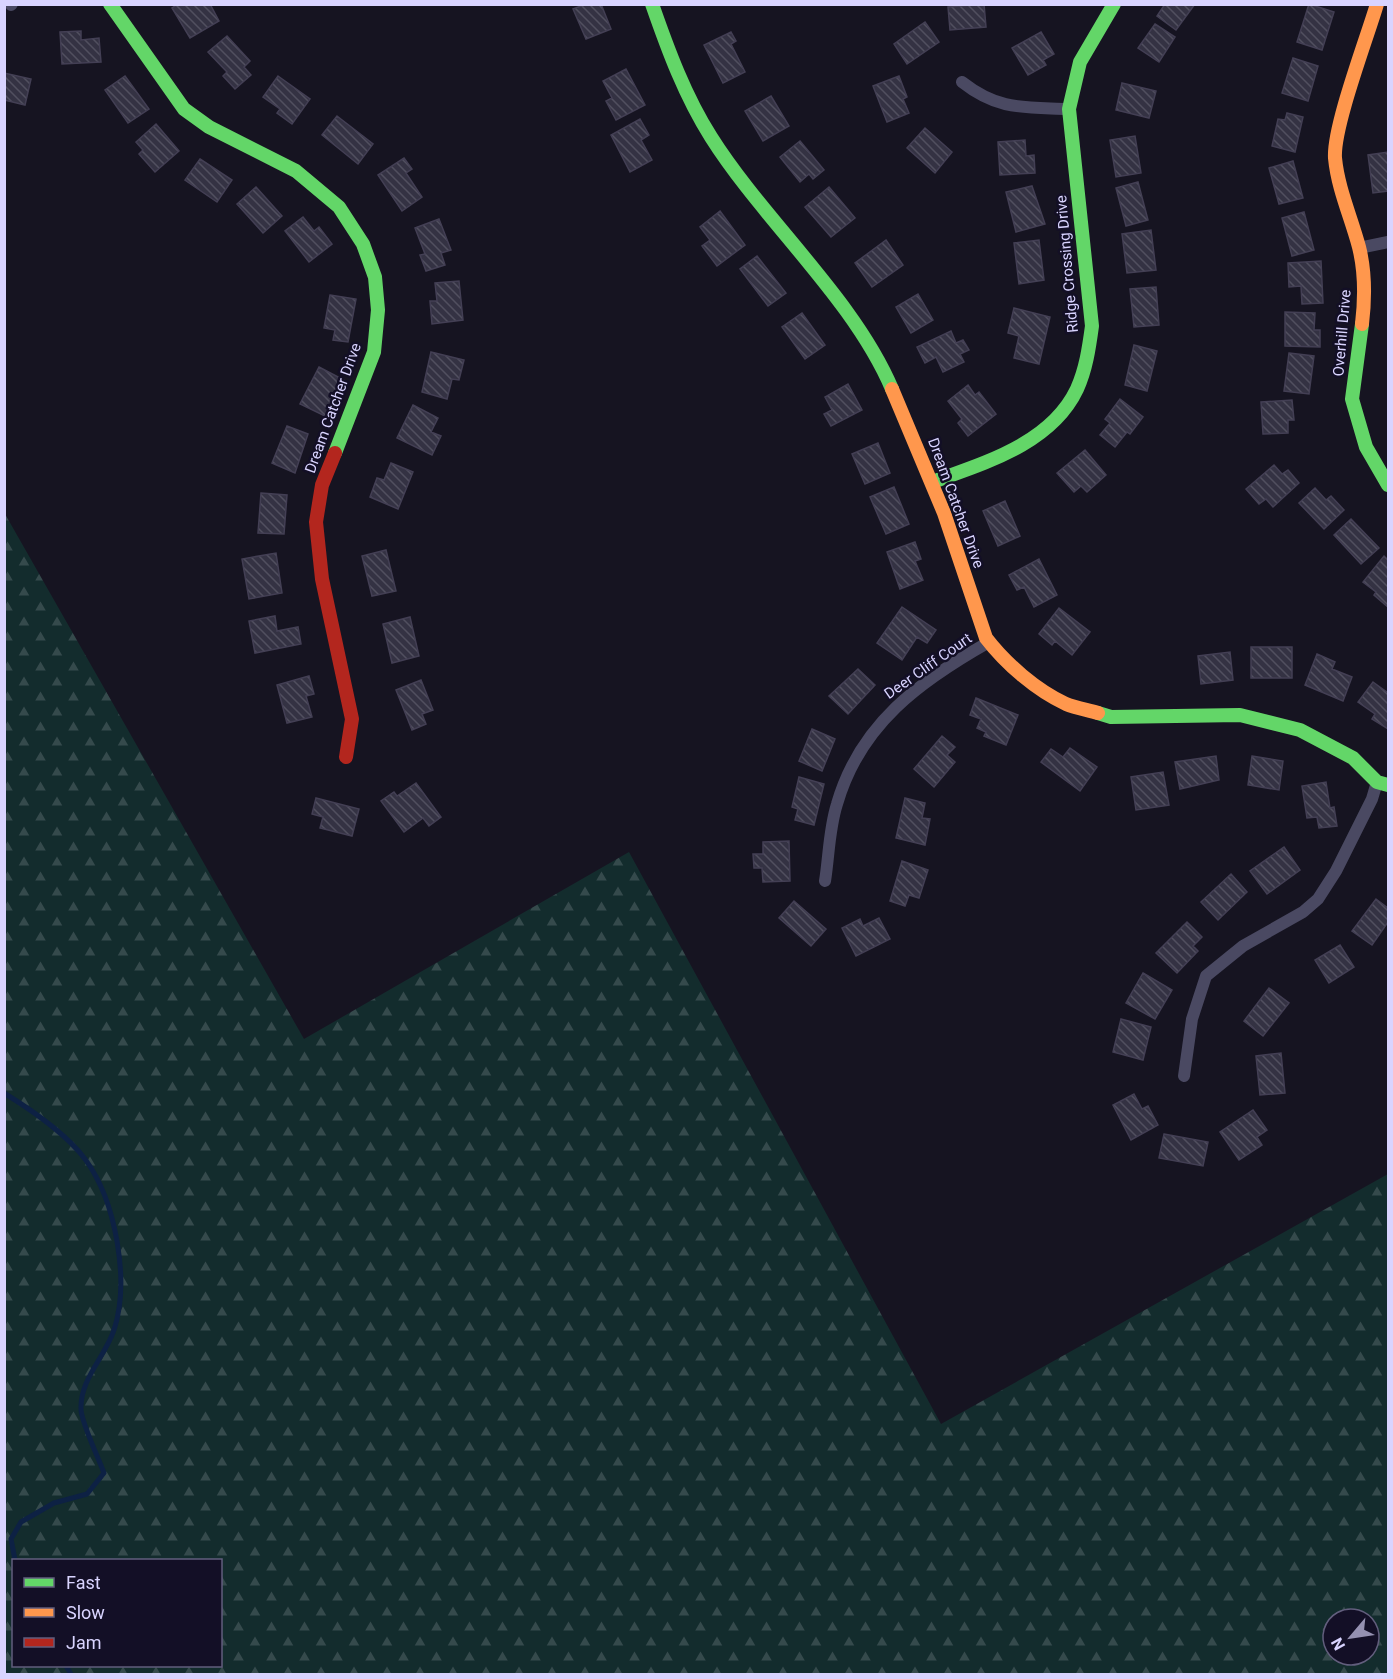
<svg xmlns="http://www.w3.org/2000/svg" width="1393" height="1679" font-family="Roboto,sans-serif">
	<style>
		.forest { fill: url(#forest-firs); fill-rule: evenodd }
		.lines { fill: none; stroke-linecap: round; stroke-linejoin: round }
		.stream { stroke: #0d2144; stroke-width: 5 }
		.building { fill: url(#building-back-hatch); stroke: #433f54; stroke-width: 1.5 }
		.street { stroke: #4a4962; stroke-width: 12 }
		.fast { stroke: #63d668; stroke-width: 14 }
		.slow { stroke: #ff974d; stroke-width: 14 }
		.jam { stroke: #b3261e; stroke-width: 14 }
		.labels { text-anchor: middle; stroke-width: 5; stroke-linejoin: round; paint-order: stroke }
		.street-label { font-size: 15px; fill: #d9d4ff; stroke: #130f26 }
	</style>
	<defs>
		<pattern id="forest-firs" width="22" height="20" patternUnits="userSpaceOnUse" patternTransform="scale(1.5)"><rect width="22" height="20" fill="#132c2d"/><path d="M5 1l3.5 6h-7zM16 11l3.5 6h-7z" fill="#354a4c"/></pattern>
		<pattern id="building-back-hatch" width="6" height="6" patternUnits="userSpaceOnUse" patternTransform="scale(1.5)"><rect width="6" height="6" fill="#343243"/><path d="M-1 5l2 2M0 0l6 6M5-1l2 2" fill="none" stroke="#514f5f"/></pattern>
	</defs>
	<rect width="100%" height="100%" fill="#161421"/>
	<!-- forest -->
	<path class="forest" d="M5,514l299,525 325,-187 312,572 447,-250v500h-1383zM14,1560h206v106h-206zM1333,1619h36v36h-36z"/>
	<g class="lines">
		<!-- stream -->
		<path class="stream" d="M4,1093c26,16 63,42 81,66 31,42 45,122 29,171 -9,27 -34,49 -33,79 0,13 18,50 23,64l-17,21 -33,9 -33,19 -10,17 4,21
			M66,1666l5,8"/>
	</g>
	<!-- building -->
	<path class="building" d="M178,4h32l9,17 -29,17 -18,-30z
		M586,4h15l10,25 -25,10 -13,-30z
		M984,4l2,23 -36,3 -2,-23z
		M1165,4h30l-19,26 -19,-14z
		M1309,4l25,8 -12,38 -25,-8z
		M925,22l14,20 -32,22 -13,-20z
		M1155,24l20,13 -16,25 -21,-14z
		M81,31v9l18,-2 2,24 -39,2 -2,-32z
		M731,32l5,9 -5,3 14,28 -22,11 -19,-38z
		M1041,32l13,22 -11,6 3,5 -18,10 -16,-27z
		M227,36l23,25 -6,6 7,8 -16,14 -12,-13 4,-4 -19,-20z
		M1293,58l25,8 -10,35 -26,-8z
		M626,69l19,36 -29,15 -10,-19 6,-3 -9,-17z
		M4,73l27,6 -6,26 -21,-5z
		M125,76l24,33 -21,14 -23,-33z
		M278,76l32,23 -18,25 -15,-11 3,-4 -17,-12z
		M899,76l8,21 -4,2 6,14 -22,9 -14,-36z
		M1122,83l34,8 -7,27 -33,-8z
		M771,96l18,30 -26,15 -18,-30z
		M1287,113l16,4 -8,35 -23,-6 6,-27 7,1z
		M337,116l36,28 -15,20 -36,-29z
		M640,119l9,16 -8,5 11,20 -22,12 -19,-37z
		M156,124l23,27 -24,21 -16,-18 4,-4 -7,-8z
		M925,128l27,24 -17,21 -28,-25z
		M1135,136l6,37 -25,4 -6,-37z
		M1025,140l1,16 8,-1 1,18 -35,2 -2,-33z
		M800,141l24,29 -11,9 -4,-5 -9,8 -20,-25z
		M1388,152v39l-15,2 -5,-38z
		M404,158l8,11 -6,4 16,24 -20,14 -24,-36z
		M200,159l32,21 -15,22 -32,-22z
		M1293,161l10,37 -24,6 -10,-36z
		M1138,182l10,38 -22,6 -10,-38z
		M1032,186l13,38 -29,8 -10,-40z
		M256,187l26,29 -19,17 -26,-29z
		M829,187l26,31 -24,19 -26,-30z
		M720,211l25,34 -28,21 -15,-20 8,-6 -10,-13z
		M1304,212l10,38 -22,6 -10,-38z
		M303,217l11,14 5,-4 13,17 -23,18 -24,-31z
		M439,219l12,31 -10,3 4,12 -19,6 -6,-16 5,-1 -10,-26z
		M1151,230l5,40 -29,3 -5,-39z
		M886,240l17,25 -31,22 -17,-24z
		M1039,240l5,40 -25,4 -5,-41z
		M757,256l29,37 -18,13 -28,-37z
		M1321,261l2,42 -21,1 -1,-18 -12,1 -1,-24z
		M459,281l4,39 -31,4 -2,-23h7l-2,-18z
		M1156,287l3,38 -25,2 -4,-38z
		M918,294l15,26 -22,13 -15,-26z
		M330,295l26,4 -8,43 -15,-2 2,-10 -11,-2z
		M1014,308l36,9 -11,47 -25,-6 5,-22 -11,-3z
		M1285,312l30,1 -1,17h6v17l-35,-1z
		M802,313l23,32 -20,14 -23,-32z
		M951,331l5,12 7,-3 6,10 -9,4 4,8 -21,10 -7,-15 -11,6 -8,-16z
		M1134,345l23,6 -10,40 -22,-6z
		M431,352l33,8 -5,20 -7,-1 -5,20 -25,-7z
		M1289,353l25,3 -5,38 -25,-3z
		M319,367l25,13 -19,36 -25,-12z
		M848,384l14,26 -31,16 -7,-12 8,-4 -7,-13z
		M968,385l7,10 4,-3 17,22 -28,22 -10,-13 4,-4 -14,-18z
		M1120,399l23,18 -13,17 -3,-2 -12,15 -15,-12 10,-12 -5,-4z
		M1292,400l2,20h-6v13l-25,1 -2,-32z
		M413,405l25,13 -7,14 10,4 -9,19 -35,-17z
		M287,426l21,8 -13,39 -23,-10z
		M878,443l12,30 -25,11 -13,-30z
		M1085,450l21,25 -19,17 -6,-6 -7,6 -17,-19z
		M391,463l22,9 -15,37 -28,-12 7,-19 7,2z
		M1274,465l8,9 6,-4 11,13 -26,24 -7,-8 -7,5 -13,-15z
		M894,487l15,37 -23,10 -16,-37z
		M1315,488l11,12 5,-4 13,14 -20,19 -25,-26z
		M261,493l26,2 -3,39 -26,-1z
		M1005,501l15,35 -22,10 -15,-35z
		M1351,519l28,29 -18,16 -27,-29z
		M915,542l6,17 -6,2 8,19 -23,9 -13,-37z
		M386,550l10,41 -24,5 -10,-40z
		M276,553l6,40 -33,6 -7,-40z
		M1384,556l4,4v47l-14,-12 2,-3 -13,-10z
		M1039,559l18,36 -23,12 -10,-20 -7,3 -8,-15z
		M902,607l34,23 -9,13 -10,-6 -15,23 -25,-17z
		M1059,608l31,24 -18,23 -17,-14 -3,4 -13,-11z
		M275,616l2,15 21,-4 3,17 -46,9 -6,-32z
		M410,617l9,39 -27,7 -9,-39z
		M1251,647h41v31h-41z
		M1230,652l3,28 -32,4 -3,-28z
		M1317,654l18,8 -3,7 20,8 -9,24 -38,-16z
		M858,669l17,16 -27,29 -19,-18z
		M309,676l5,18 -8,2 6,21 -25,6 -10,-38z
		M421,680l12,30 -11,4 4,10 -14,6 -16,-40z
		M1373,682l15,11v36l-16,-10 3,-5 -17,-12z
		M976,698l42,17 -12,30 -22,-9 2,-4 -9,-4 4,-9 -11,-4z
		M812,729l23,10 -13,32 -23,-10z
		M942,736l13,11 -8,8 8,7 -21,25 -20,-18z
		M1070,748l27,19 -17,24 -39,-29 10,-13 12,8z
		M1216,756l3,24 -39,9 -5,-27z
		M1252,756l31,5 -4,29 -31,-5z
		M1163,772l6,33 -33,5 -5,-33z
		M799,777l25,7 -10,41 -19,-5 3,-11 -6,-2z
		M1326,782l4,26 4,-1 3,19 -18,2 -2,-11 -10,1 -5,-32z
		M416,783l25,34 -12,9 -6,-8 -19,14 -23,-31 13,-9 3,4z
		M316,798l43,11 -7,27 -32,-8 3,-11 -11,-3z
		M905,798l20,5 -3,15 8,1 -5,26 -29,-7z
		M789,841l1,40 -27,1 -1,-14h-8l-1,-14h10v-12z
		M1284,847l16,23 -33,24 -17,-23z
		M902,861l26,9 -9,28 -10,-3 -4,11 -15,-5z
		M1231,874l16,18 -29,28 -17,-18z
		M1376,899l12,9v14l-16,23 -20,-14z
		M794,901l32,28 -15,17 -32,-28z
		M879,918l11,21 -34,17 -14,-28 18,-9 3,7z
		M1187,922l15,15 -9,9 5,5 -21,22 -21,-20z
		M1340,945l14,22 -25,16 -14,-23z
		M1143,973l29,17 -17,29 -29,-16z
		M1269,988l20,15 -26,33 -19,-15z
		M1121,1019l30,8 -8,33 -30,-8z
		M1281,1053l4,40 -25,2 -4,-39z
		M1134,1094l8,15 6,-3 10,19 -27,15 -18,-35z
		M1253,1110l14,20 -10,7 5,8 -23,15 -19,-28z
		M1164,1134l44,8 -5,24 -44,-8z"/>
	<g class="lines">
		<!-- street -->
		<path class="street" d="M11,5l1,-1
			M962,82c37,29 62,25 107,27
			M1359,248l29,-6
			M825,881c4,-25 4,-52 12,-77 23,-80 83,-123 152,-162
			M1184,1076l8,-57 14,-43 37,-30 60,-34 15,-13 18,-28 36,-72 5,-17"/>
		<!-- fast -->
		<path class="fast" d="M110,4l74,105 25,18 87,44 43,36 24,37 12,33 3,33 -4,42 -39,101
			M652,4c16,46 33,92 59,133 53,84 143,162 181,252
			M1362,324l-10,75 14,48 22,38
			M932,482c52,-19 119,-38 145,-93 9,-20 12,-41 15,-63l-23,-217 11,-47 34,-58
			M1098,713l13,4 129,-2 60,15 53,28 24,24 11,3"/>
		<!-- slow -->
		<path class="slow" d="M1362,324c3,-25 3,-53 -3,-77 -8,-30 -21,-58 -24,-89 -2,-31 32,-120 42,-154
			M892,389l52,124 42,125c20,26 50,52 80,66 10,4 22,6 32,9"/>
		<!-- jam -->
		<path class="jam" d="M335,453l-13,32 -6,37 6,57 30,140 -6,38"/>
	</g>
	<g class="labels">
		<!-- street labels -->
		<g class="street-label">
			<text transform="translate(1067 264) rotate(-95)" y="5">Ridge Crossing Drive</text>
			<text transform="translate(1342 333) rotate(-85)" y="5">Overhill Drive</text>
			<text transform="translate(333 408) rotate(-70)" y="5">Dream Catcher Drive</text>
			<text transform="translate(956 503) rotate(70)" y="5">Dream Catcher Drive</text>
			<text transform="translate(928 666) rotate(-35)" y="5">Deer Cliff Court</text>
		</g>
	</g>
	<!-- border -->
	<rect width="1393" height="1679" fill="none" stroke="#d9d4ff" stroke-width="12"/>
	<!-- legend -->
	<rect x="12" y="1559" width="210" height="108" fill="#130f26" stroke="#625e7d" stroke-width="1.5"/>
	<rect x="24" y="1578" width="30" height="9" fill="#63d668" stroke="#625e7d" stroke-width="1.5"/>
	<text x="66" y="1589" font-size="18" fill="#d9d4ff">Fast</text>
	<rect x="24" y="1608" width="30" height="9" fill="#ff974d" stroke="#625e7d" stroke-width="1.5"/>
	<text x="66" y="1619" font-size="18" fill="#d9d4ff">Slow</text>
	<rect x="24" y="1638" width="30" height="9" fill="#b3261e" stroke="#625e7d" stroke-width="1.5"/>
	<text x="66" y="1649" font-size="18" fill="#d9d4ff">Jam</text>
	<!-- north arrow -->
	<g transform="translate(1351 1637) rotate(241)"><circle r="28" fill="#130f26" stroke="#625e7d" stroke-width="1.5"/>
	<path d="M0-4.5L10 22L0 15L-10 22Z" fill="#9591b1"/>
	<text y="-9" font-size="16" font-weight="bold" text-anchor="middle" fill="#d9d4ff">N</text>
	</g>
</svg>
